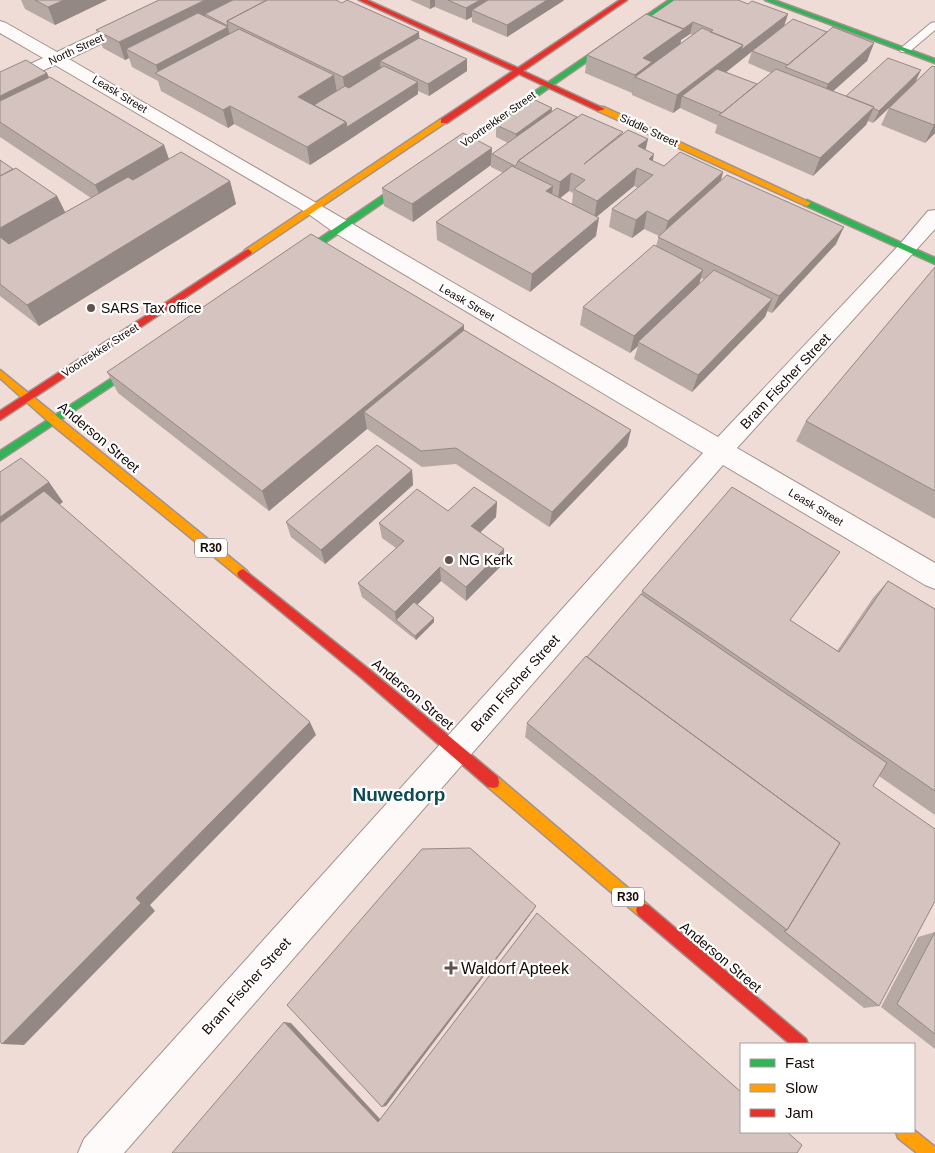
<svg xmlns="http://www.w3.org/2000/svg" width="935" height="1153" font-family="Arial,sans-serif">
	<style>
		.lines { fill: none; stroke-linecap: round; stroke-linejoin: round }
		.lane-casing { stroke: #a2928d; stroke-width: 2 }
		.street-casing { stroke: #a2928d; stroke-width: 2 }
		.fast-casing { stroke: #a2928d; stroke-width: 3 }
		.slow-casing { stroke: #a2928d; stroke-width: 3 }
		.jam-casing { stroke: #a2928d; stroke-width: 3 }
		.lane { fill: #fdfaf9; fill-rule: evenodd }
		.street { fill: #fdfaf9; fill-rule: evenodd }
		.fast { fill: #30b455; fill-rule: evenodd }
		.slow { fill: #ff9f0a; fill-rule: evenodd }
		.jam { fill: #e5322d; fill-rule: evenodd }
		.wall { fill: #b6a8a3; fill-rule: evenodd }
		.shaded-wall { fill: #948885 }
		.building { fill: #d4c3be; stroke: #948885 }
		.poi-dot { fill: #62524e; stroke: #fff; stroke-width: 2 }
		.labels { text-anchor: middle; stroke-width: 4.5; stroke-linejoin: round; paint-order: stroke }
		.far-street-label { font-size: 11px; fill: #160805; stroke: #fff }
		.shield { fill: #fff; stroke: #5c5250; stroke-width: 1 }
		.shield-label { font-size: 12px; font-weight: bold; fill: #160805 }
		.poi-label { font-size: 14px; fill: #160805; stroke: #fff; text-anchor: start }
		.street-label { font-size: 14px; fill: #160805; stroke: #fff }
		.near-poi-label { font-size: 16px; fill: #160805; stroke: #fff; text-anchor: start }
		.district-label { font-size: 19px; font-weight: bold; fill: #0e4955; stroke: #fff }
	</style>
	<rect width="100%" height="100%" fill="#f0dcd6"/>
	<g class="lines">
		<defs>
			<path id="lane" d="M935,22v8l-26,22h-8l-1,-2 1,-2 30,-25z"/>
			<path id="street" d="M167,0h21l-2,3 -117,56 649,378 182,-193 28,-33 7,-1v19l-198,219 198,115v26l-10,-4 -202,-120 -599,688h-46l6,-14 619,-686 -368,-220 -28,-20 -252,-148 -55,25v-12l43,-20 -43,-25v-12l6,2 51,29z"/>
			<path id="fast" d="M669,0h7l-382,264h-6v-4z
				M765,0h9l161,59v4z
				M807,200l128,58v6l-131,-59 -1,-2z
				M143,358l3,1v4l-146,97v-9z"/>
			<path id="slow" d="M598,107h6l207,96 -4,3 -3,-1 -206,-94z
				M441,119l7,2 -197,133h-6v-4z
				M0,370l247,201 2,3 -2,3 -4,2 -4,-2 -189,-154 -50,-45z
				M493,776l5,1 150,128 2,5 -2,5 -5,2 -5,-2 -150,-128 -1,-5 1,-5z
				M914,1130l21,17v6h-18l-19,-15 -2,-6h18z"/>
			<path id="jam" d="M359,0h8l151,68 102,-68h7l-104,71 82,38 -7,2 -79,-37 -72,49h-6v-4l72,-48z
				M248,249l4,3 -1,2 -251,166v-9z
				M243,569l128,102 127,106 1,5 -1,5 -5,1 -5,-1 -125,-108 -124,-102 -2,-3 2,-3z
				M643,903l5,2 158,134 2,5h-18l-152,-129 -2,-5 2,-5z"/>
		</defs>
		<!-- lane casing -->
		<use href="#lane" class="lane-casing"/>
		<!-- street casing -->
		<use href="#street" class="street-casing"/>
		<!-- fast casing -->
		<use href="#fast" class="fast-casing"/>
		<!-- slow casing -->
		<use href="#slow" class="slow-casing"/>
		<!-- jam casing -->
		<use href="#jam" class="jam-casing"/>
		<!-- lane -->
		<use href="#lane" class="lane"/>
		<!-- street -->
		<use href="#street" class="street"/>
		<!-- fast -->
		<use href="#fast" class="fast"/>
		<!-- slow -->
		<use href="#slow" class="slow"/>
		<!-- jam -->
		<use href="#jam" class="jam"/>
	</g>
	<!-- wall -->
	<path class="wall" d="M21,0h86l-52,25 -30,-16z
		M159,0l260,38 48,33 -38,25 -11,-5v3l-108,71 -76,-41 -6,4 -67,-37 -3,-10 -26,-14 -3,-9 -4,2 -22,-12 -7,-18z
		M410,0h154l-1,1 -56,36 -35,-15v-5l-6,3 -31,-13 -5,2z
		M748,4l40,10 -4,12 43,6 47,11 -7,18 -34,30 13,5 70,-15 16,-15 3,67 -10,10 -44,-18 8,-17 -16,15 -5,-2 -2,4 -53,51 -98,-43 2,-8 -37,-17 -7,5 -41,-18v-3v1l-47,-20 2,-18 64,-39zM690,34l3,1 -13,9 1,-4zM752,51l-4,12 23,10 -14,11 -31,-12z
		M0,72l47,1 2,5 115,67 5,14 61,22 6,23 -197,122 -39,-30v-136l13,9 44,27 8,16 26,-14 -91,-61z
		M552,112l25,5 46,17 25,5 -3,11 8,11 11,5 59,6 -2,9 115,63 -64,69 -5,-2 -2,6 -73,75 -58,-33 4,-13 -8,7 -50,-28 3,-18 73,-61 3,-10 -15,-7 -12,9 -23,-11 3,-18 26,-21 -4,-2 -38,31v19l-66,56 -93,-52 -1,-18 67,-49 -12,-6 1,-13 16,-11 -12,-6v-12zM569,191l4,2 -1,11 -13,-6zM701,278l4,2 -6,5z
		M492,148l-1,17 -78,57 -29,-16 -2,-18z
		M935,267v252l-139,-78 10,-20z
		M464,330l167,100 -4,16 -78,81 -93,-63 -34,3 -55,-38 -98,82 -151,-118 -11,-21z
		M412,470l1,15 -88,79 -34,-27 -5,-15z
		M497,502l-1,15 -16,16 24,16 -1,15 -37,37 -25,-20 -24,24 17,13v4l-18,18 -54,-43 -4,-14 38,-35 -14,-10 -3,-15z
		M828,570l-38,50 47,31 36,-53 15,-17 47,28v206l-56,-39 -6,10 6,220 -15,2 -339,-271 2,-14 60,-66 54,-63 1,-3z
		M935,932v117l-54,-42 37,-70z"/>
	<!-- shaded-wall -->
	<path class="shaded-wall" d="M64,0h43l-52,25 -7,-18z
		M205,0h39l-39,14 1,5 -80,30 3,9 -4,2 -6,-18z
		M430,0h5v6l-5,3z
		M478,0h15l-21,10v7l-6,3v-12z
		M547,0h17l-1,1 -56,36v-12z
		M788,14l-4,12 -93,74 -9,-4 -2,12 -7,5 4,-18 66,-50z
		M693,22l-3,12 -9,6 -1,7 -45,30 -3,15v1l3,-18 8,-17z
		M228,27l4,18 -73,30 -3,-10z
		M419,32l1,18 -40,11 1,12 -36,22 -2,-18z
		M874,43l-7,18 -46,41 7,-18z
		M467,59v12l-38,25 -1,-12z
		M921,70l-6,13 -42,40 6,-12z
		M47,73l8,18 -55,27v-22z
		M334,75l3,18 -26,16 -13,-12z
		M418,82v12l-69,46 -2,-13z
		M230,106l4,18 -6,4 -5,-18z
		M874,107l-8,18 -53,51 7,-18z
		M552,108l-1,13 -35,26v-13z
		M346,122l3,18 -39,25 -3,-18z
		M935,124v9l-10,10 9,-18z
		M648,139l-4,18 -6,-11z
		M164,145l8,23 -67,39 -10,-22z
		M492,148l-1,17 -78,57 -1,-18z
		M654,154l-3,18 -2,-13z
		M637,168l-3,18 -40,33 3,-18z
		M723,172l-5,18 -55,49 5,-18z
		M571,173l-2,18 -11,9 2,-18z
		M230,181l6,23 -197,122 -12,-21z
		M553,186l-2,18 -5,-13z
		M57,196l11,22 -63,36 -5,-9v-17z
		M647,211l-3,18 -12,9 4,-18z
		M599,218l-3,18 -66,56 2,-18z
		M844,227l-8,17 -64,69 7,-17z
		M703,270l-5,18 -60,54v4l-8,7 4,-17z
		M772,299l-7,18 -73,75 6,-17z
		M464,325v22l-100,65 3,17 -98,82 -7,-20z
		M631,430l-4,16 -78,81 3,-15z
		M412,470l1,15 -88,79 -4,-14z
		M49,482l14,20 -63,45v-30z
		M497,502l-1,15 -25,24v-15z
		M504,549l-1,15 -37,37v-14z
		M440,567l1,14 -42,42 -3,-3 -1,-8z
		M434,618v4l-18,18 -1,-4z
		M310,722l6,13 -166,170 5,6 -131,134 -22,-1 134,-146z
		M536,906l-3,5 -147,195 -4,1z
		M284,1022l7,1 90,97 -3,2z"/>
	<!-- building -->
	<path class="building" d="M35,0h29l-16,7z
		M159,0h46l-86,42 -23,-12z
		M233,0h34l-40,21 1,5 -23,-12z
		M267,0h69l6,3 5,-3 72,32 -76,45 -116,-56z
		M448,0h32l-14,8z
		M488,0h59l-40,25 -35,-15z
		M674,0h64l10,4 4,-3 36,13 -47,36 2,-5 -33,-13 3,-2 -20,-8 -10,7 -32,-13z
		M198,13l30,14 -72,38 -30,-16z
		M646,14l38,15 -41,29 9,4 -17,13 -48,-20z
		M793,19l34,13 -39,33 -36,-14z
		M833,27l41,16 -46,41 -43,-17z
		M702,28l41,17 -66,50 -42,-18z
		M239,29l95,46 -36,22 48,25 -39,25 -77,-41 -7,4 -68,-37z
		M419,38l48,21 -39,25 -48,-23z
		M888,58l33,12 -42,41 -6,-3 1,-1 -28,-11z
		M26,60l21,13 -47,23v-24z
		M384,66l34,16 -71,45 -1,-5 -32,-17 31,-19 4,2z
		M932,66l3,1v57l-1,1 -45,-17z
		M717,69l40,15 -35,29 -40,-17z
		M776,69l98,38 -54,51 -101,-43z
		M50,77l114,68 -69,40 -95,-63v-21z
		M533,99l19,9 -36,26 -20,-9z
		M557,108l20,9 -59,44 -1,3 -2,2 -23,-12z
		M582,114l41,18 -39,32 44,-34 20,9 -10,7 16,8 -5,5 15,7 16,-14 43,20 -55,49 -21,-10 -11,9 -24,-11 41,-34 -16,-7 -40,33 -23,-12 11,-9 -14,-7 -11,9 -42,-21z
		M463,133l29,15 -80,56 -30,-16z
		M181,152l49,29 -203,124 -27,-21v-47l9,7 119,-67 5,3z
		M0,160l13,9 -13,7z
		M512,166l41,20 -7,5 53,27 -67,56 -96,-52z
		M16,168l41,28 -57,32v-52z
		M727,175l117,52 -65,69 -121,-59z
		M311,234l153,91 -202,166 -155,-119z
		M654,245l49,25 -69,66 -51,-29z
		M935,267v224l-129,-70z
		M714,270l58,29 -74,76 -60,-33z
		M464,330l167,100 -79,82 -96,-64 -35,3 -57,-39z
		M377,445l35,25 -91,80 -35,-28z
		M21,458l28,24 -49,35v-45z
		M474,487l23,15 -26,24 33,23 -38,38 -26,-20 -45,45 -37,-29 46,-42 -25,-18 38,-34 31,22z
		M732,487l108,65 -50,68 49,32 49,-71 47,28v182l-293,-200z
		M44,491l266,231 -174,176 5,5 -139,141 -2,-3v-518z
		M641,594l246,169 -14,23 62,43v72l-56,105 -95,-75 3,-1 53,-87 -253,-186z
		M414,602l20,16 -19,18 -19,-16z
		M586,656l254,187 -53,87 -260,-207z
		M470,848l66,58 -154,201 -95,-102 135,-156z
		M537,913l204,179v40h46l15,13 -5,8h-625l112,-131 94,100z
		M935,932v102l-38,-30z"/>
	<!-- markers -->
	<g class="poi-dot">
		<circle cx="91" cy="308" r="5"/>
		<circle cx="449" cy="560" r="5"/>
		<path d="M448.5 960.5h5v5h5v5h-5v5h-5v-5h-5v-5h5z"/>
	</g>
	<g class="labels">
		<!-- far-street labels -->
		<g class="far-street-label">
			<text transform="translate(76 49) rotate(-25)" y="4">North Street</text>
			<text transform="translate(120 94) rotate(31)" y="4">Leask Street</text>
			<text transform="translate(498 119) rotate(-35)" y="4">Voortrekker Street</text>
			<text transform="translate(649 130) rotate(25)" y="4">Siddle Street</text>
			<text transform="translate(467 302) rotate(30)" y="4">Leask Street</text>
			<text transform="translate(100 350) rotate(-33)" y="4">Voortrekker Street</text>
			<text transform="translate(816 507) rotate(31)" y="4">Leask Street</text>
		</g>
		<!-- shield labels -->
		<g class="shield">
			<rect x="195" y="538.5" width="32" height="19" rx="4"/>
			<rect x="612" y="887.5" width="32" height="19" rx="4"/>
		</g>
		<g class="shield-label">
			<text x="211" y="552">R30</text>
			<text x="628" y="901">R30</text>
		</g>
		<!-- poi labels -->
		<g class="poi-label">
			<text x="101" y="313">SARS Tax office</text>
			<text x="459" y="565">NG Kerk</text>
		</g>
		<!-- street labels -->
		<g class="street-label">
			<text transform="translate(785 381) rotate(-47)" y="5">Bram Fischer Street</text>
			<text transform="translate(99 437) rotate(40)" y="5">Anderson Street</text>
			<text transform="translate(515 683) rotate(-48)" y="5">Bram Fischer Street</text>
			<text transform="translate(413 694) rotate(40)" y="5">Anderson Street</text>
			<text transform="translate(721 957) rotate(40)" y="5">Anderson Street</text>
			<text transform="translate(246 986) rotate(-48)" y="5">Bram Fischer Street</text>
		</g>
		<!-- near-poi labels -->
		<g class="near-poi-label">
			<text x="461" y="974">Waldorf Apteek</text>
		</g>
		<!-- district labels -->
		<g class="district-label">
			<text x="399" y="801">Nuwedorp</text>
		</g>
	</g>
	<!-- legend -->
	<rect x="740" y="1043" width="175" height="90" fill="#ffffff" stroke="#a29c9b"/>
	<rect x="750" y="1059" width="25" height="8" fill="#30b455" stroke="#a29c9b"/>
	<text x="785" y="1068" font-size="15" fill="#160805">Fast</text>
	<rect x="750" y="1084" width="25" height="8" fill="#ff9f0a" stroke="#a29c9b"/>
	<text x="785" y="1093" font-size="15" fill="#160805">Slow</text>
	<rect x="750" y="1109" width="25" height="8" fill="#e5322d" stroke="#a29c9b"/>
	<text x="785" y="1118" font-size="15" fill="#160805">Jam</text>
</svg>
